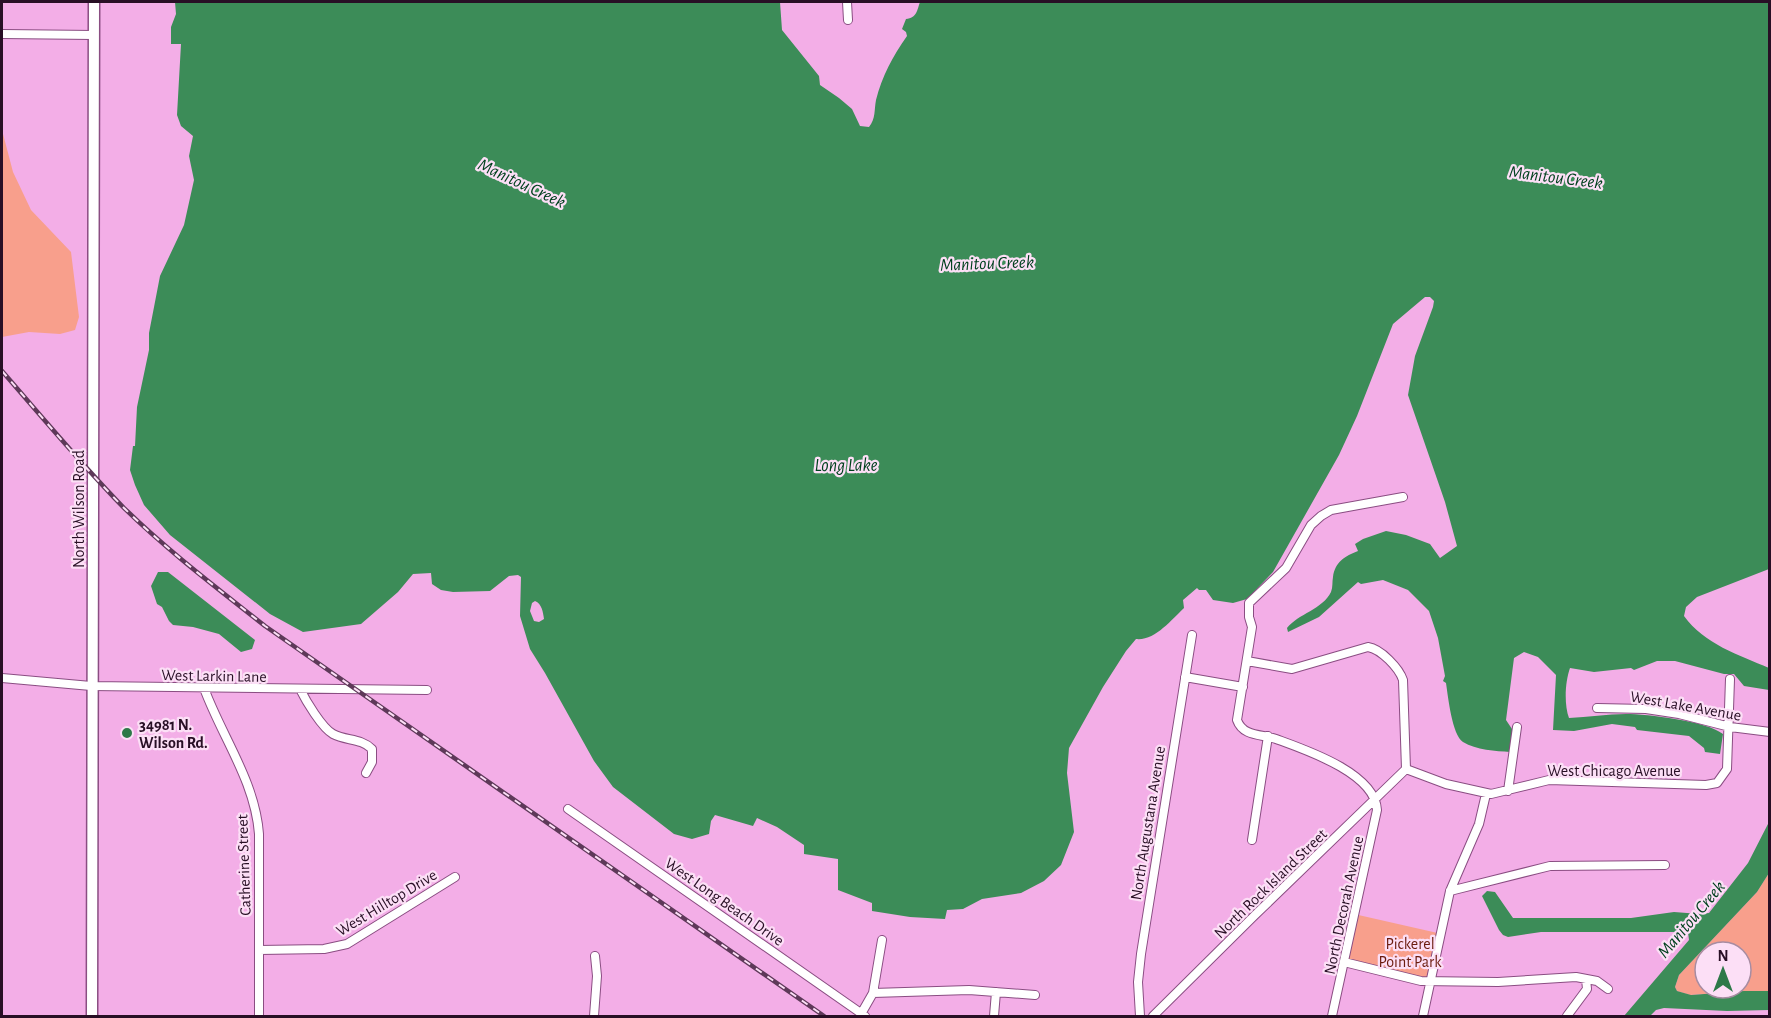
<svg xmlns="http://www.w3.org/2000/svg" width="1771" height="1018" font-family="'Alegreya Sans',sans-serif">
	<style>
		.green { fill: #f89f8c; fill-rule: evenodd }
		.water { fill: #3c8c58; fill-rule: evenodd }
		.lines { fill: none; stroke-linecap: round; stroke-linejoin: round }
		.street-casing { stroke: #8a4d82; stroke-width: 10 }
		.secondary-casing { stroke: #8a4d82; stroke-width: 13 }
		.street { stroke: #fff; stroke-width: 8 }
		.secondary { stroke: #fff; stroke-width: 10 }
		.rail-casing { stroke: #5e3959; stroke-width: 4.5 }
		.rail { stroke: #fcdff6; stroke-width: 2; stroke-dasharray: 7; stroke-linecap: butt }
		.poi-dot { fill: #2d7948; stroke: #fcdff6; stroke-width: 2 }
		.labels { text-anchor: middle; stroke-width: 4.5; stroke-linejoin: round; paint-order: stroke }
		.street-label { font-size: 16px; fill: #280f25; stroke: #fcdff6 }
		.poi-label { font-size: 16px; font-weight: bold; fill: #280f25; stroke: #fcdff6; text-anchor: start }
		.park-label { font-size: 16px; fill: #6b1c0e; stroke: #fcdff6 }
		.water-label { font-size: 18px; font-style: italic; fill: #00411e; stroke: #fcdff6 }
	</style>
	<rect width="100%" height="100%" fill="#f3aee7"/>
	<!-- green -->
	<path class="green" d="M2,130l11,42 18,38 40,42 8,65 -4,13 -15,4 -31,-2 -27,5z
		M1769,873v118h-25l-54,4 -13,-4 -2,-4 4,-12 78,-83zM1705,952h36v36h-36z
		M1354,914l88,20 -11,47 -87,-19z"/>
	<!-- water -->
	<path class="water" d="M175,2h605l2,28 37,46 1,9 19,13 13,11 8,17 9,1c7,-9 5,-17 7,-27 6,-24 17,-44 31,-64l-1,-4 -4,-3 4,-10c11,-1 11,-9 14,-17h849v567l-72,28 -11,10 -2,9c20,28 55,39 85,52v22l-25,-4 -10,-12h-10l-49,-13h-18l-23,9 -3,-2 -37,4 -24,-4c-5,14 -6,37 -1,50 19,-1 38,-4 57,-4 21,0 81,7 97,20l-3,20 -15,-2 -1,-4 -15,-12 -52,-6 -2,-3 -23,-3 -38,7 -21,-1 3,-55 -18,-18 -14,-5 -10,6 -8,62 8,12 -4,20c-14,-1 -34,-2 -47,-10 -11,-7 -15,-46 -17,-59l-3,-2 2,-5 -7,-38 -9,-27 -21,-21 -25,-10 -22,4 -3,-2 -39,35 -31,15 -1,-4c11,-14 36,-19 44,-36 2,-5 1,-10 2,-15 2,-15 12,-21 25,-26l-3,-7 8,-5 23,-8 20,4 24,9 10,14 17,-12 -12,-44 -37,-107 7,-39 18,-49 1,-6 -4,-4h-5l-32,27 -36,92 -18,39 -66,117 -26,27 -14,4 -20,-3 -7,-10h-7l-2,-2 -14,12 1,8c-13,12 -29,33 -48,31l-10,12 -23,36 -34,61 -2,25 7,59 -13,33 -17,16 -23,12 -39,6 -19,10 -16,1 -2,9 -35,-2 -38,-6v-8l-34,-13v-31l-34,-5v-9l-27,-18 -20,-9 -4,8 -38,-11 -4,6 -2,13 -17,5 -18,-5 -61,-47 -19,-26 -49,-88 -15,-24 -10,-33 1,-39 -3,-2 -9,1 -19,15 -37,1 -12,-2 -9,-6 -1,-11 -18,1 -15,18 -37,32 -58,8 -33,-18 -100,-79 -26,-30 -9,-20 -5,-15 3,-24h2l2,-39 12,-57v-17l11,-57 24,-51 10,-45 -5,-24 4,-20 -12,-10 -4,-11 4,-71h-10v-17l5,-13zM535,601c7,3 8,11 9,18l-5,3 -5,-1 -4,-10 2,-8z
		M158,572h10l87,68 -3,9 -11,3 -22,-18 -26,-7 -20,-2 -4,-4 -7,-14 -5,-3 -6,-18z
		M1769,822v51l-12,19 -78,83 -4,12 2,4 14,4 53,-4h25v19l-42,1 -63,-3 -8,2 -6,6h-26l65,-76 -1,-8h-147l-33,5 -5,-2 -4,-5 -17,-34 5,-5 8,1 18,26h118l43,-6 26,2 9,-1 39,-50z"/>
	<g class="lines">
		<defs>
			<path id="street" d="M847,2l1,18
				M2,34l92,1
				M1247,661l45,8 76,-22c13,2 31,21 35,33l3,89
				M1185,677l58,10
				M2,678l89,8 336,4
				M204,688c18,49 51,93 55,146v182
				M300,689c6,12 22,39 33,45 13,7 28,4 39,15v13l-6,11
				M1597,708l49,1 33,5 51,13 40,5
				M1406,769l40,15 45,10 58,-14 157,5 11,-2 10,-14 3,-90
				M1508,791l9,-64
				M568,809l297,207
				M1252,840l16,-104
				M1450,891l100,-25 115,-1
				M259,950l65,-1 23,-5 108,-67
				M1344,962l77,19 77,1 78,-5 21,4 11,8
				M873,993l96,-3 66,5
				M861,1014l12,-21 9,-53
				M594,1016l3,-40 -2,-20
				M994,1016l2,-24
				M1140,1016l-2,-34 3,-28 51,-319
				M1153,1016l102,-101 151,-146
				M1332,1016l45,-206c-2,-37 -71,-60 -101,-71 -14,-5 -33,-2 -39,-19l15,-93 -3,-10v-14l37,-35 25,-43 10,-9 10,-6 72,-13
				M1423,1016l27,-125 29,-67 7,-30
				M1567,1016l20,-27 -1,-10"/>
			<path id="secondary" d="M92,1016l2,-1014"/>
		</defs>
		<!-- street casing -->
		<use href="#street" class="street-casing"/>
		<!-- secondary casing -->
		<use href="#secondary" class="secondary-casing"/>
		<!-- street -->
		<use href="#street" class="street"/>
		<!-- secondary -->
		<use href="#secondary" class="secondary"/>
		<defs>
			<path id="rail" d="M2,371c40,46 79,93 122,137 44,43 93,80 141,118l559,390"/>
		</defs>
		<!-- rail casing -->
		<use href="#rail" class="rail-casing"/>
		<!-- rail -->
		<use href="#rail" class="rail"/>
	</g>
	<!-- markers -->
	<circle class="poi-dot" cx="127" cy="733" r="6"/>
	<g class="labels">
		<!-- street labels -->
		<g class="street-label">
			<text transform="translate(78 509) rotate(-90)" y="6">North Wilson Road</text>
			<text transform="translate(214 675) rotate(1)" y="6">West Larkin Lane</text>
			<text transform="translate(1686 705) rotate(10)" y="6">West Lake Avenue</text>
			<text x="1614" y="776">West Chicago Avenue</text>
			<text transform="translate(1147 823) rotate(-81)" y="6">North Augustana Avenue</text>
			<text transform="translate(243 865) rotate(-92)" y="6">Catherine Street</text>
			<text transform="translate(1270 883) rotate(-44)" y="6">North Rock Island Street</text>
			<text transform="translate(725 901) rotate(35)" y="6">West Long Beach Drive</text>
			<text transform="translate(386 902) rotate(-31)" y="6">West Hilltop Drive</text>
			<text transform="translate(1343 905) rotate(-78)" y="6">North Decorah Avenue</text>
		</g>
		<!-- poi labels -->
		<g class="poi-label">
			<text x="139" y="730">34981 N.<tspan x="139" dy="18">Wilson Rd.</tspan></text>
		</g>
		<!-- park labels -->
		<g class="park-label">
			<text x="1410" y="949">Pickerel<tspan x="1410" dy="18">Point Park</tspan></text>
		</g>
		<!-- water labels -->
		<g class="water-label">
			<text transform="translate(1556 177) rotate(7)" y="6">Manitou Creek</text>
			<text transform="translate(522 183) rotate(25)" y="6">Manitou Creek</text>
			<text transform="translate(987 263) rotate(-2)" y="6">Manitou Creek</text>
			<text x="846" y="471">Long Lake</text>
			<text transform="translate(1691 919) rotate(-50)" y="6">Manitou Creek</text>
		</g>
	</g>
	<!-- border -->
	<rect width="1771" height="1018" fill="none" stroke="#280f25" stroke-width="6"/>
	<!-- north arrow -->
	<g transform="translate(1723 970)"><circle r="28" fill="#fcdff6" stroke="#a78ca2" stroke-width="1.5"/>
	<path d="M0-4.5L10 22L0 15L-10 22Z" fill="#2d7948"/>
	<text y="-9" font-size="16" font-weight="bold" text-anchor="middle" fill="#280f25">N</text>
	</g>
</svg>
